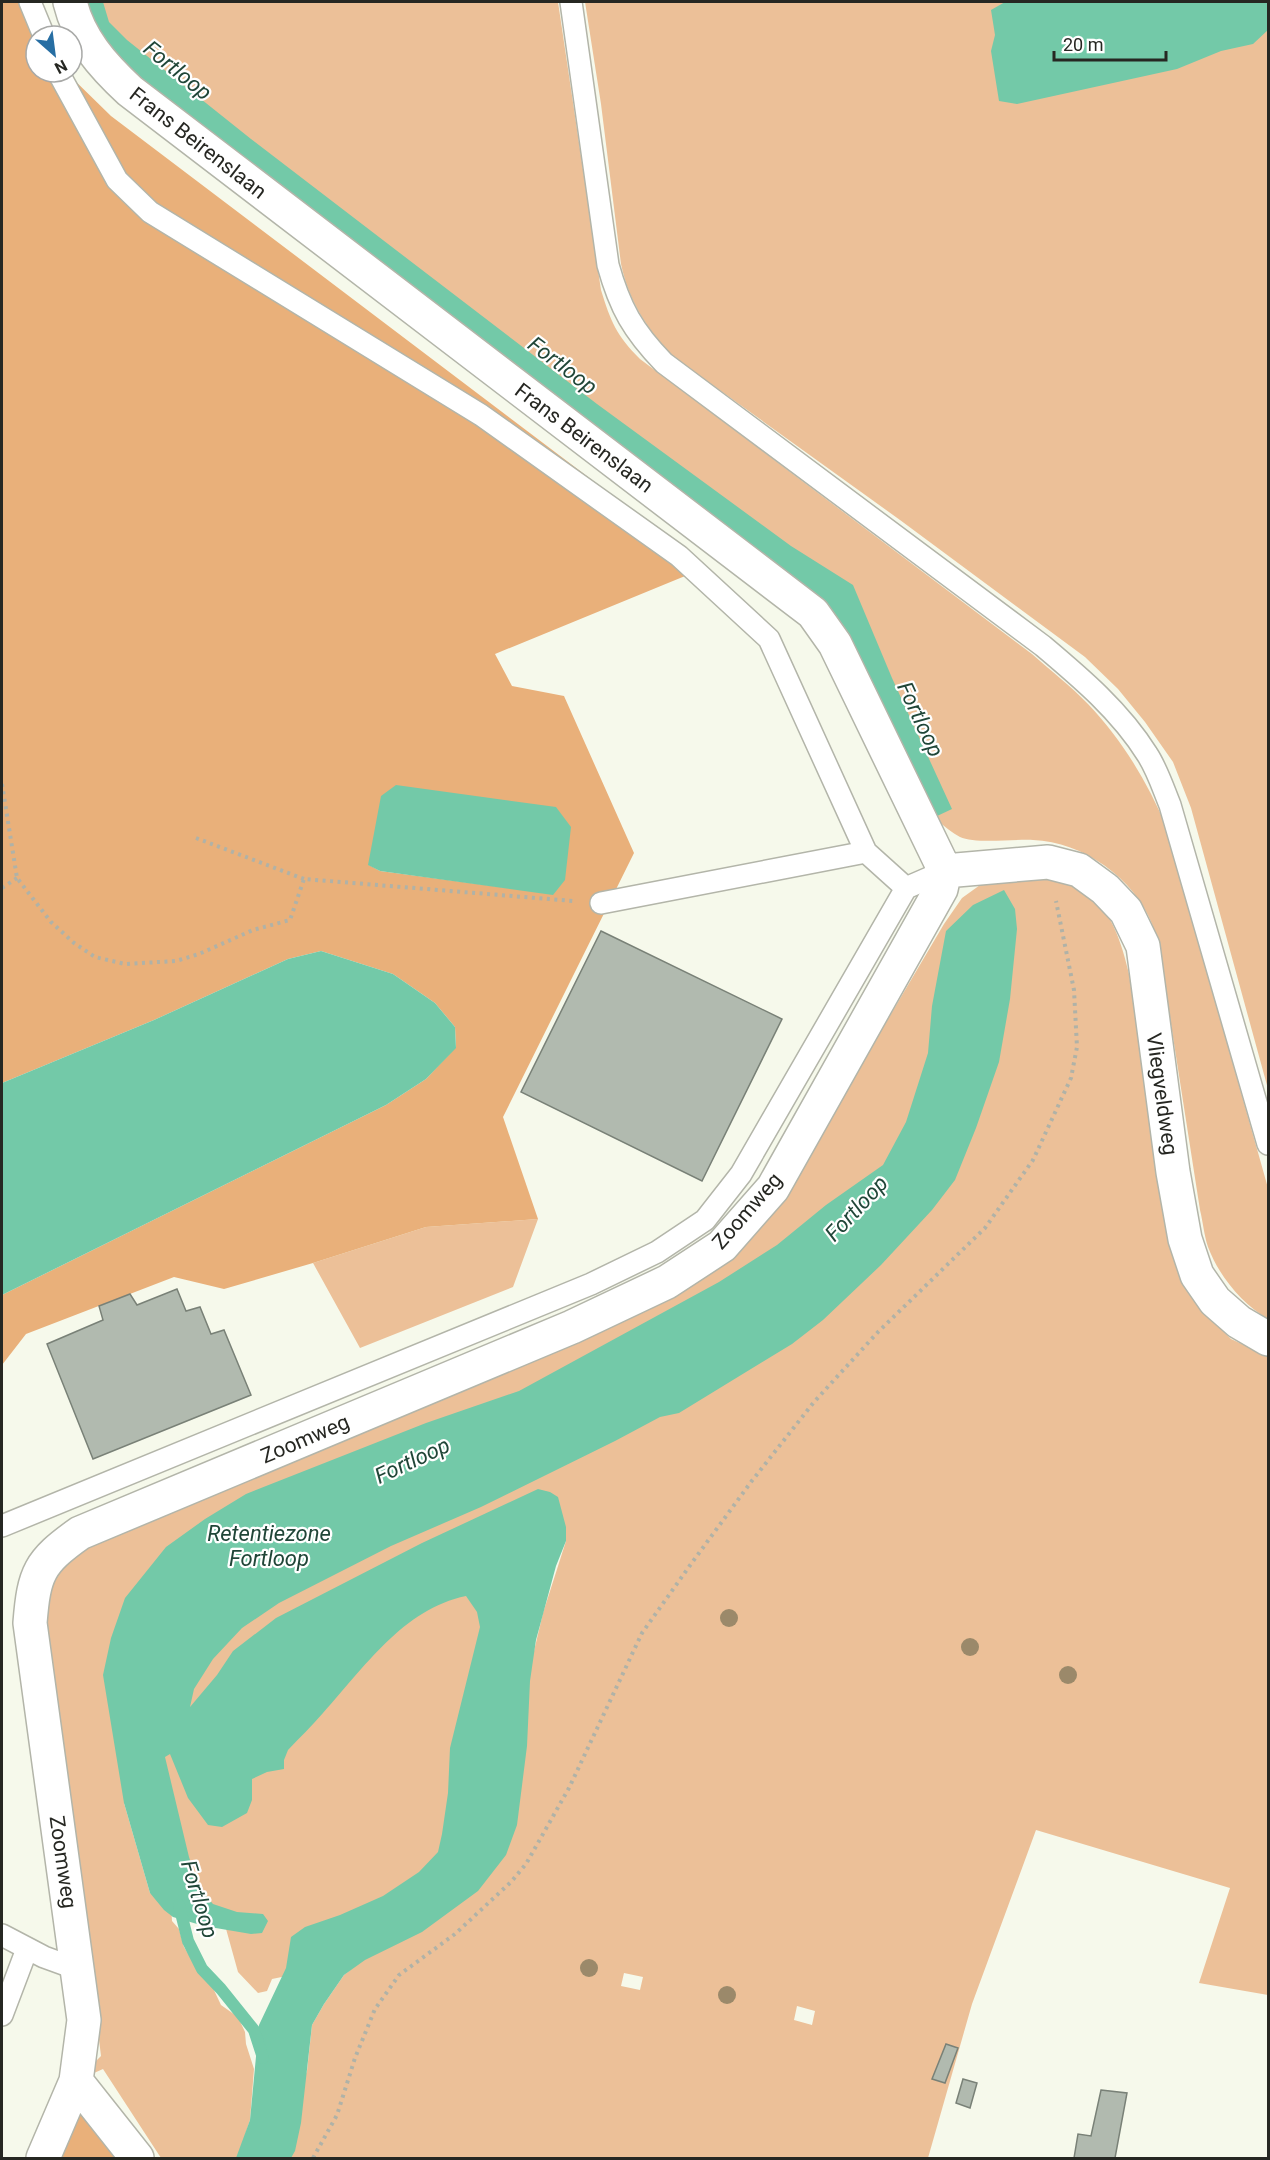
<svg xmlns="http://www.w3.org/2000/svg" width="1270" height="2160" font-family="Roboto,sans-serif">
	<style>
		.green { fill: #ecc098; fill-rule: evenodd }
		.forest { fill: #e9b07a; fill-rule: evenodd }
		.water { fill: #73c9a8 }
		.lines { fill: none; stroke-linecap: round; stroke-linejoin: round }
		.stream { stroke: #73c9a8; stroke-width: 12 }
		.building { fill: #b1baaf; stroke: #798177; stroke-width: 1.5 }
		.service-casing { stroke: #b3b5a9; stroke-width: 24 }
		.minor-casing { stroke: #b3b5a9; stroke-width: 36 }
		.path { stroke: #b0b2a7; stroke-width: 4; stroke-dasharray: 3 4.5; stroke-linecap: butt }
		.service { stroke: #fff; stroke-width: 21 }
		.minor { stroke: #fff; stroke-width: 33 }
		.tree { fill: #9b896a }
		.labels { text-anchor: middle; stroke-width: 4.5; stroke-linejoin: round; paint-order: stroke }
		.street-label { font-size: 21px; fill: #262722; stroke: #fff }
		.water-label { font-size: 22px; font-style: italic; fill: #204638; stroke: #fff }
	</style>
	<rect width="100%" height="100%" fill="#f6f9eb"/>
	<!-- green -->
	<path class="green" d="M80,2h478l43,288c10,32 15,45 39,69l392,295c19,17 39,32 56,50 34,36 59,77 78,122l102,362v131c-26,-15 -49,-43 -60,-72 -4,-12 -5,-25 -8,-37l-39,-250c-3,-12 -5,-24 -9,-36 -18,-46 -69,-82 -119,-84 -17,-1 -59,4 -73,-3 -8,-4 -15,-11 -23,-16l-95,-189 -319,-258z
		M585,2h683v1087l-77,-281 -18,-46 -28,-40 -27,-33 -33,-32 -185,-137 -225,-162c-27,-27 -46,-56 -54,-94l-20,-160z
		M1057,876c8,5 17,8 25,13 29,17 40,55 47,85l37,255 12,44 24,37 29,29 37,17v639l-69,-12 31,-95 -194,-58 -64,174 -44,154h-656l35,-87 5,-46 12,-21 20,-29 10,-8 -48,5 -34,7 -5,12 -9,2 -20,-21 -15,-54 -99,-115 26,90 21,11 1,17 7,8 5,18 17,28 12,13 8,17 17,12 7,15 1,12 8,25 -4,51 -5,15 -3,23h-81l-58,-89 -27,12 25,-25 -31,-256 -26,-187 4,-25 14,-21 18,-19 499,-210 204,-141 161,-273 18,-26 25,-18zM529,1493l37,48 -23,72 -9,38zM624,1973l19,4 -3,13 -19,-4zM797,2006l18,5 -3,14 -18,-5z
		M538,1219l-25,68 -153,61 -47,-85 113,-36z"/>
	<!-- forest -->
	<path class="forest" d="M2,2h40l12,34h-18v36h30l45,44 596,451 -212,87 17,32 52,10 70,157 -131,264 35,102 -112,8 -113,36 -89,26 -50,-12 -148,57 -24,31v-70l384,-190 40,-26 30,-32 -1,-20 -20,-24 -42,-29 -72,-23 -33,8 -134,61 -152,63zM369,865l184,29 -173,-23z
		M76,2081l61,77h-94z"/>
	<!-- water -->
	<path class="water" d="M80,2h23l6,20 18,18 124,99 346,265 194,142 62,39 39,93 60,131 -17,8 -93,-185 -722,-568z
		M1005,2h263v28l-15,14 -32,7 -44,18 -160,35 -18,-3 -8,-50 4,-16 -4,-25z
		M396,785l160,22 15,20 -6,53 -12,15 -173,-24 -12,-6 13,-69z
		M1004,890l11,19 2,20 -7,70 -11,63 -23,66 -21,52 -23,30 -51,55 -58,55 -31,24 -113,69 -19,4 -45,24 -134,66 -90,39 -112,57 -37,25 -29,31 -19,30 -4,18 27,-32 16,-24 43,-33 146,-75 116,-54 12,3 8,5 8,30v14l-10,25 -20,74 -6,41 -3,65 -10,79 -11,30 -28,36 -56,41 -57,28 -21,15 -20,29 -12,21 -11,98 -6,28 -4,7h-55l14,-38 9,-95 27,-57 5,-31 14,-10 35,-12 43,-19 36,-24 19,-20 4,-18 6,-41 2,-45 30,-121 -3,-15 -11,-16c-63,13 -102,72 -143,117 -11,13 -24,25 -35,37l-4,10v9l-17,3 -15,7v21l-5,13 -25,14 -14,-2 -20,-27 -18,-44 -5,3 24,100 10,31 14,16 24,8 26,2 5,7 -6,12 -11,1 -47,-8 -31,-9 -9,-7 -14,-17 -26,-90 -21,-128 8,-37 14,-40 41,-51 39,-28 41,-25 180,-71 93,-32 200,-109 58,-37 49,-40 57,-40 23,-43 22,-69 4,-47 14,-75 27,-26z
		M321,951l72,23 42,29 20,24 1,21 -30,31 -40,26 -384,190v-212l152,-63 134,-61z"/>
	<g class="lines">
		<!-- stream -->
		<path class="stream" d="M179,1905l9,36 14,28 19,20 33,41 9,28"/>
	</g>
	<!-- building -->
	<path class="building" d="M601,931l181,88 -80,162 -181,-89z
		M177,1289l9,22 14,-4 11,27 13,-4 27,65 -158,64 -46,-115 56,-24 -4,-14 31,-12 7,11z
		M946,2044l12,4 -13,35 -13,-4z
		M963,2079l14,4 -7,25 -14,-5z
		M1101,2090l26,3 -12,65h-41l4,-24 13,2z"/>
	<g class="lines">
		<defs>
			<path id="service" d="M30,2l14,34
				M571,2l37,263c12,43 25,66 56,98l379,283c38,32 77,65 104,108 10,15 16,34 23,51l98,339
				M58,72l59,108 33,32 331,203 198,141 90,83 97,213 40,36
				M601,903l265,-51
				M2,1526l589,-242 66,-32 48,-32 36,-46 165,-286 39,-17
				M2,1935l42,22 33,12
				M2,2015l25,-66"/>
			<path id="minor" d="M70,2c9,37 32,63 60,89l683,522 22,31 110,227
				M945,871l103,-9 31,8 26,19 21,22 17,35 30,226 12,67 12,36 18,26 24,21 29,17
				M76,2081l61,77
				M43,2158l33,-77 8,-61 -54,-397c4,-50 9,-61 50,-90l492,-206 95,-45 55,-36 51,-58 168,-299 4,-18"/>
		</defs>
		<!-- service casing -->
		<use href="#service" class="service-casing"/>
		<!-- minor casing -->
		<use href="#minor" class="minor-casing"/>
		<!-- path -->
		<path class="path" d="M2,784l15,94 34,44 23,21 21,14 30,7 51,-3 23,-7 54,-24 37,-10 14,-41 269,22
			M196,838l108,41
			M2,888l15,-10
			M313,2158l24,-43 18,-57 20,-49 24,-34 56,-41 56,-52 15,-18 43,-76 73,-155 49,-69 60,-82 63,-80 64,-70 107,-104 48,-68 38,-82 6,-31 -3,-57 -18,-89"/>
		<!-- service -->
		<use href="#service" class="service"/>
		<!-- minor -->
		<use href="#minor" class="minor"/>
	</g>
	<!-- trees -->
	<g class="tree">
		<circle cx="729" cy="1618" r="9"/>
		<circle cx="970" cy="1647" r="9"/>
		<circle cx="1068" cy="1675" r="9"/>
		<circle cx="589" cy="1968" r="9"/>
		<circle cx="727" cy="1995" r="9"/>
	</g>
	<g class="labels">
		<!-- street labels -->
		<g class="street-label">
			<text transform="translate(198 143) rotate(38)" y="7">Frans Beirenslaan</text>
			<text transform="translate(584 438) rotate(37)" y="7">Frans Beirenslaan</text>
			<text transform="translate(1162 1094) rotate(82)" y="7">Vliegveldweg</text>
			<text transform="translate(747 1211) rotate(-49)" y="7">Zoomweg</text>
			<text transform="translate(305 1439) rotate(-23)" y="7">Zoomweg</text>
			<text transform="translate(63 1862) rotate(82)" y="7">Zoomweg</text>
		</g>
		<!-- water labels -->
		<g class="water-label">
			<text transform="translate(178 70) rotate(39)" y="8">Fortloop</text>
			<text transform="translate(563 365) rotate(37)" y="8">Fortloop</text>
			<text transform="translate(921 719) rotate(65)" y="8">Fortloop</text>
			<text transform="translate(856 1208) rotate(-47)" y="8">Fortloop</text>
			<text transform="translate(412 1460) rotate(-25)" y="8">Fortloop</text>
			<text x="269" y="1541">Retentiezone<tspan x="269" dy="25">Fortloop</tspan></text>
			<text transform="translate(200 1899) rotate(73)" y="8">Fortloop</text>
		</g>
	</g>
	<!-- border -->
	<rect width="1270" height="2160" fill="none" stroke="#262722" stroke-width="6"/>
	<!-- north arrow -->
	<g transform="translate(54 54) rotate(152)"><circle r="28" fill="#ffffff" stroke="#a8a9a7" stroke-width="1.5"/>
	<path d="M0-4.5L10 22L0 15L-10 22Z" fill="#276ea3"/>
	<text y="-9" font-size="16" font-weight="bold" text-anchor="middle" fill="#262722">N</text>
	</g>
	<!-- scale -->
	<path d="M1054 51v9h112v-9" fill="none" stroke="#262722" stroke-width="3"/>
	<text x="1063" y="51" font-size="18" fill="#262722" stroke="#ffffff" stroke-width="4.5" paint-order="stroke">20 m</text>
</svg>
